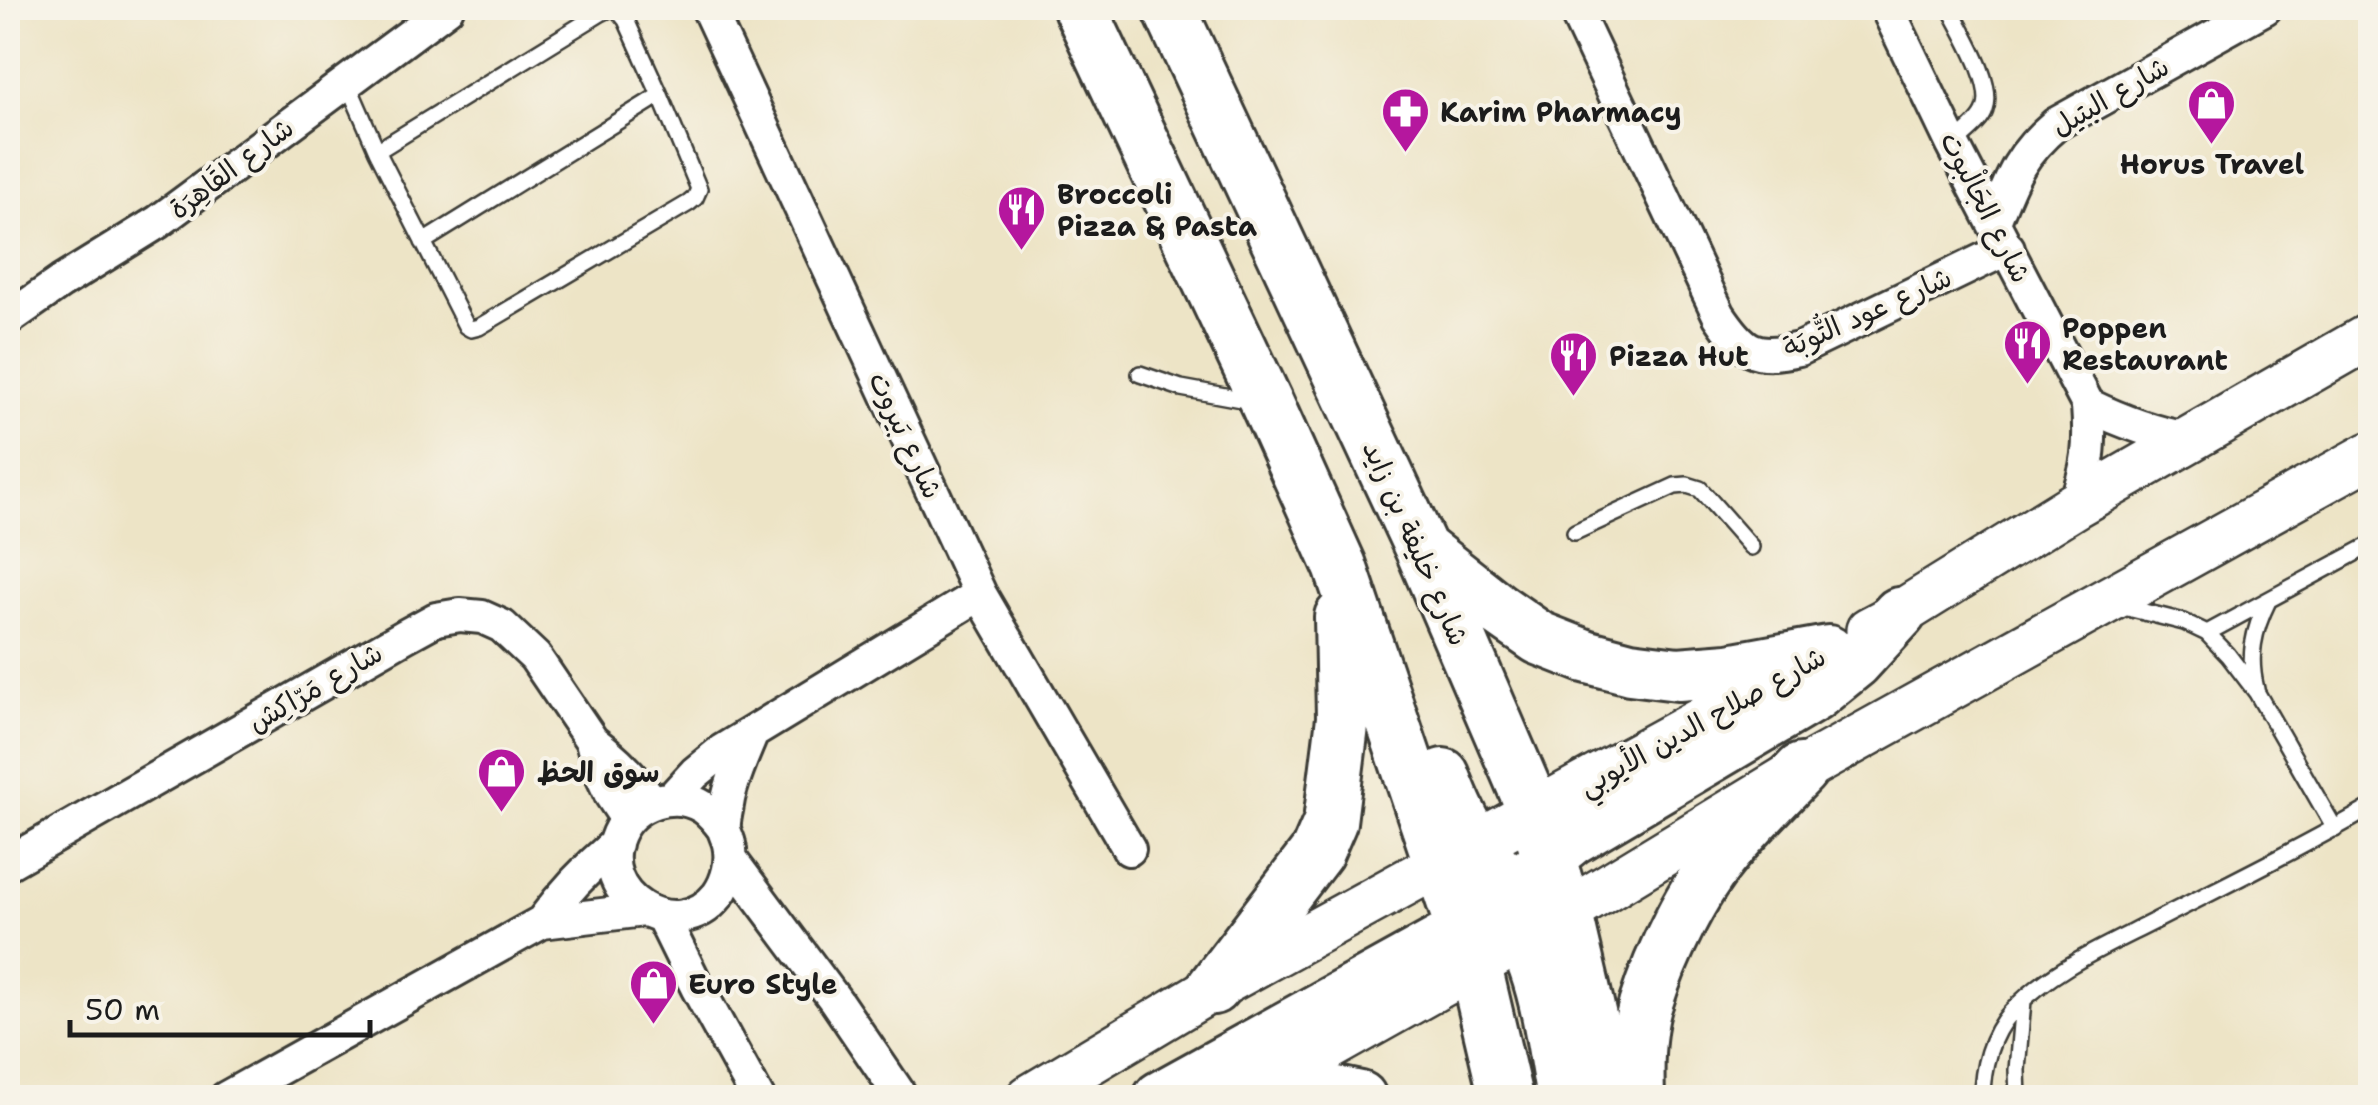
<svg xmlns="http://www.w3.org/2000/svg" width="2378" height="1105" font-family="'Shantell Sans','Playpen Sans Arabic',sans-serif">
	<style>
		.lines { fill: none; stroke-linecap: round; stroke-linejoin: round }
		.lane-casing { stroke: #3b3a36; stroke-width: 20 }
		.street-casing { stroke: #3b3a36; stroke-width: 38 }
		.secondary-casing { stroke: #3b3a36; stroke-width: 50 }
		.primary-casing { stroke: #3b3a36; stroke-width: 58 }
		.lane { stroke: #fff; stroke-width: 15 }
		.street { stroke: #fff; stroke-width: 32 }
		.secondary { stroke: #fff; stroke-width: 45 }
		.primary { stroke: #fff; stroke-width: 52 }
		.labels { text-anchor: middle; stroke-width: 8; stroke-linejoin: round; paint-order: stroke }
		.street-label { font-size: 28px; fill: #1c1c1c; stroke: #f7f3e8 }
		.poi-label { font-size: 28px; font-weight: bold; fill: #1c1c1c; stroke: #f7f3e8; text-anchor: start }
	</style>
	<rect width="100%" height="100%" fill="#f7f3e8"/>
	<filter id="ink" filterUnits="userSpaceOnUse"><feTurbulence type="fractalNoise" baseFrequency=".01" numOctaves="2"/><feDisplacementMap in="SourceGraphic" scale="20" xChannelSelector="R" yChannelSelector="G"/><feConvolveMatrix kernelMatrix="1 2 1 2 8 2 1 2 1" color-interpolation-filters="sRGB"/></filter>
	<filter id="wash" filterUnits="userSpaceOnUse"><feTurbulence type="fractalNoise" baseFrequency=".0048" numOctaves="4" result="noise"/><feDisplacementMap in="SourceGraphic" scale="40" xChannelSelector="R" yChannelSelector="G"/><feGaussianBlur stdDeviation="2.25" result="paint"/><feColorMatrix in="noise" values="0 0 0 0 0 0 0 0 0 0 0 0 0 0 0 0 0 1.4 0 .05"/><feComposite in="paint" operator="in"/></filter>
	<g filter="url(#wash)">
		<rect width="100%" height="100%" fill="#ede4c6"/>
	</g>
	<g filter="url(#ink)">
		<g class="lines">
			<defs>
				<path id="lane" d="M1950,8c12,24 45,76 35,102 -4,13 -22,25 -32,35
					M347,82l30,69 89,175 5,3 8,-2 210,-124 6,-5 4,-9 -39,-94 -34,-75 -9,-11h-8l-8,4 -224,138
					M423,242l237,-147
					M1140,374l41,14 71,13
					M1575,532l100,-46 12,-1 13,4 51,58
					M2120,606l64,16 23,11 21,22 29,38 78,136
					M2207,633l163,-88
					M2256,689c-8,-32 -3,-58 12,-88
					M1982,1098c0,-30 8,-63 29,-86 37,-41 93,-65 142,-90 72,-37 147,-73 217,-114
					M2018,1098l-1,-28 6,-69"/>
				<path id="street" d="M708,8l272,586 149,255
					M1574,8l145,307c25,37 35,44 80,34l209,-101
					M1887,8l66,137 135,260c3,41 1,60 -13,100
					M1994,222c17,-43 25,-67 62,-98l209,-116
					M8,319l53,-37 97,-60 289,-214
					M2088,405c33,16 64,28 100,34
					M592,741c24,18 43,37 60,61
					M672,798l23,-25 27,-22 258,-157
					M724,829c-6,-8 -12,-16 -21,-22 -29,-18 -71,-5 -85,27 -27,62 58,114 100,61 10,-14 15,-34 11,-51 -1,-5 -4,-10 -5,-15 -1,-8 3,-22 4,-30 5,-23 15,-44 24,-66
					M731,860l105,141 66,97
					M8,863l397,-227 31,-17 24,-4 22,2 20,9 33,31 57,84 7,28 12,26 16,24
					M662,916l35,71 61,111
					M542,922c22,-30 45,-54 73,-78
					M226,1098l316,-176 102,-12"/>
				<path id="secondary" d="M1869,630l30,-16 176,-109 295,-169
					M1251,1091l273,-153 277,-168 569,-315
					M1029,1098l184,-110 595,-326"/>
				<path id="primary" d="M1080,8l187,396 73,162 135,400 31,132
					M1169,8l253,542 113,263 31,101 43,184
					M1425,552l71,56 43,30 46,18 45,12 48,6 51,-4 99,-18
					M1443,775c22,58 45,101 103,131
					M1482,886c62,52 67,137 81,212
					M1475,966c20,-54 51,-93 97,-128l242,-143 41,-33 44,-48
					M1213,988l104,-136 13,-30 13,-104 -2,-101
					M1258,1087l59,2 43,9
					M1160,1098l284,-157 19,-12 24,-23
					M1638,1098c-1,-31 -1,-63 7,-92 16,-52 47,-116 82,-157 23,-27 49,-53 74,-79"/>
			</defs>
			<!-- lane casing -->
			<use href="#lane" class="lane-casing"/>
			<!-- street casing -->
			<use href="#street" class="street-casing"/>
			<!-- secondary casing -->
			<use href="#secondary" class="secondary-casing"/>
			<!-- primary casing -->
			<use href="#primary" class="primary-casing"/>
			<!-- lane -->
			<use href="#lane" class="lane"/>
			<!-- street -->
			<use href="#street" class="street"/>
			<!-- secondary -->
			<use href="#secondary" class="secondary"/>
			<!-- primary -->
			<use href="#primary" class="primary"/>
		</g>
	</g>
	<!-- icons -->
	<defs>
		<symbol id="shop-pin" viewBox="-11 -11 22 30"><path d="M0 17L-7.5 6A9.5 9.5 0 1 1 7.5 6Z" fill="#b5179e" stroke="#f7f3e8"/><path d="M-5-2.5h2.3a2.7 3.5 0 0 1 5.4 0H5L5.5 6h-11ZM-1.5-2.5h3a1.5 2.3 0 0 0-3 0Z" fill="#fff"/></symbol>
		<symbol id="pharmacy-pin" viewBox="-11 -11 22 30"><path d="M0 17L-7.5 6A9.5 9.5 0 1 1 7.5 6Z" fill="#b5179e" stroke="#f7f3e8"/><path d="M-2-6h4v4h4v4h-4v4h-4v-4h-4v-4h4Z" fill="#fff"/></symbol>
		<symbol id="restaurant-pin" viewBox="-11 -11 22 30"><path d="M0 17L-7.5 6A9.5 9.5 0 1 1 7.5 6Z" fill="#b5179e" stroke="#f7f3e8"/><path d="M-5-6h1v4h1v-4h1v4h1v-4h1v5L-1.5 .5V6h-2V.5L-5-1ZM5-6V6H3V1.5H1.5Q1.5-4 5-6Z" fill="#fff"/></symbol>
	</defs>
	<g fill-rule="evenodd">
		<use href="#shop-pin" x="2184" y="76" width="55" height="75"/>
		<use href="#pharmacy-pin" x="1378" y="84" width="55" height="75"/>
		<use href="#restaurant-pin" x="994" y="182" width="55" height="75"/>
		<use href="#restaurant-pin" x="2000" y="316" width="55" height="75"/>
		<use href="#restaurant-pin" x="1546" y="328" width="55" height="75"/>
		<use href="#shop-pin" x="474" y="744" width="55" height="75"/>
		<use href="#shop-pin" x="626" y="956" width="55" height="75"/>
	</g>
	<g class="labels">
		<!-- street labels -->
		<g class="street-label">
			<text transform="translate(2110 96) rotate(-30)" y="10">شارع البتيل</text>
			<text transform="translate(231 168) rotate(-37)" y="10">شارع القَاهِرَة</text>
			<text transform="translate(1986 207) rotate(63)" y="10">شارع الجَالْبوت</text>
			<text transform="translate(1867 312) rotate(-24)" y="10">شارع عود التُّوبَة</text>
			<text transform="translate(906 435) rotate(65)" y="10">شارع بَيروت</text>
			<text transform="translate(1416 543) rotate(66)" y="10">شارع خليفة بن زايد</text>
			<text transform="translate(315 687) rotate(-30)" y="10">شارع مَرّاكِش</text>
			<text transform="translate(1702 721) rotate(-29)" y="10">شارع صلاح الدين الأيوبي</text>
		</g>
		<!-- poi labels -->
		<g class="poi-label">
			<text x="1440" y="122">Karim Pharmacy</text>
			<text x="2212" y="174" text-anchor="middle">Horus Travel</text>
			<text x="1057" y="204">Broccoli<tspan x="1057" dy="32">Pizza &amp; Pasta</tspan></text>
			<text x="2062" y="338">Poppen<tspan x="2062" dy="32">Restaurant</tspan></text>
			<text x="1609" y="366">Pizza Hut</text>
			<text x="537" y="782">سوق الحظ</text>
			<text x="688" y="994">Euro Style</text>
		</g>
	</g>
	<!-- margin -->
	<rect width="2378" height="1105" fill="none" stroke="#f7f3e8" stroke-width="40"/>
	<!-- scale -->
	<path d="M70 1020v15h300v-15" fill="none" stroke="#1c1c1c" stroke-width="5"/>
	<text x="85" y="1020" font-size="30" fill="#1c1c1c" stroke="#f7f3e8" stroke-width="8" paint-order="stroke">50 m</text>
</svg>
